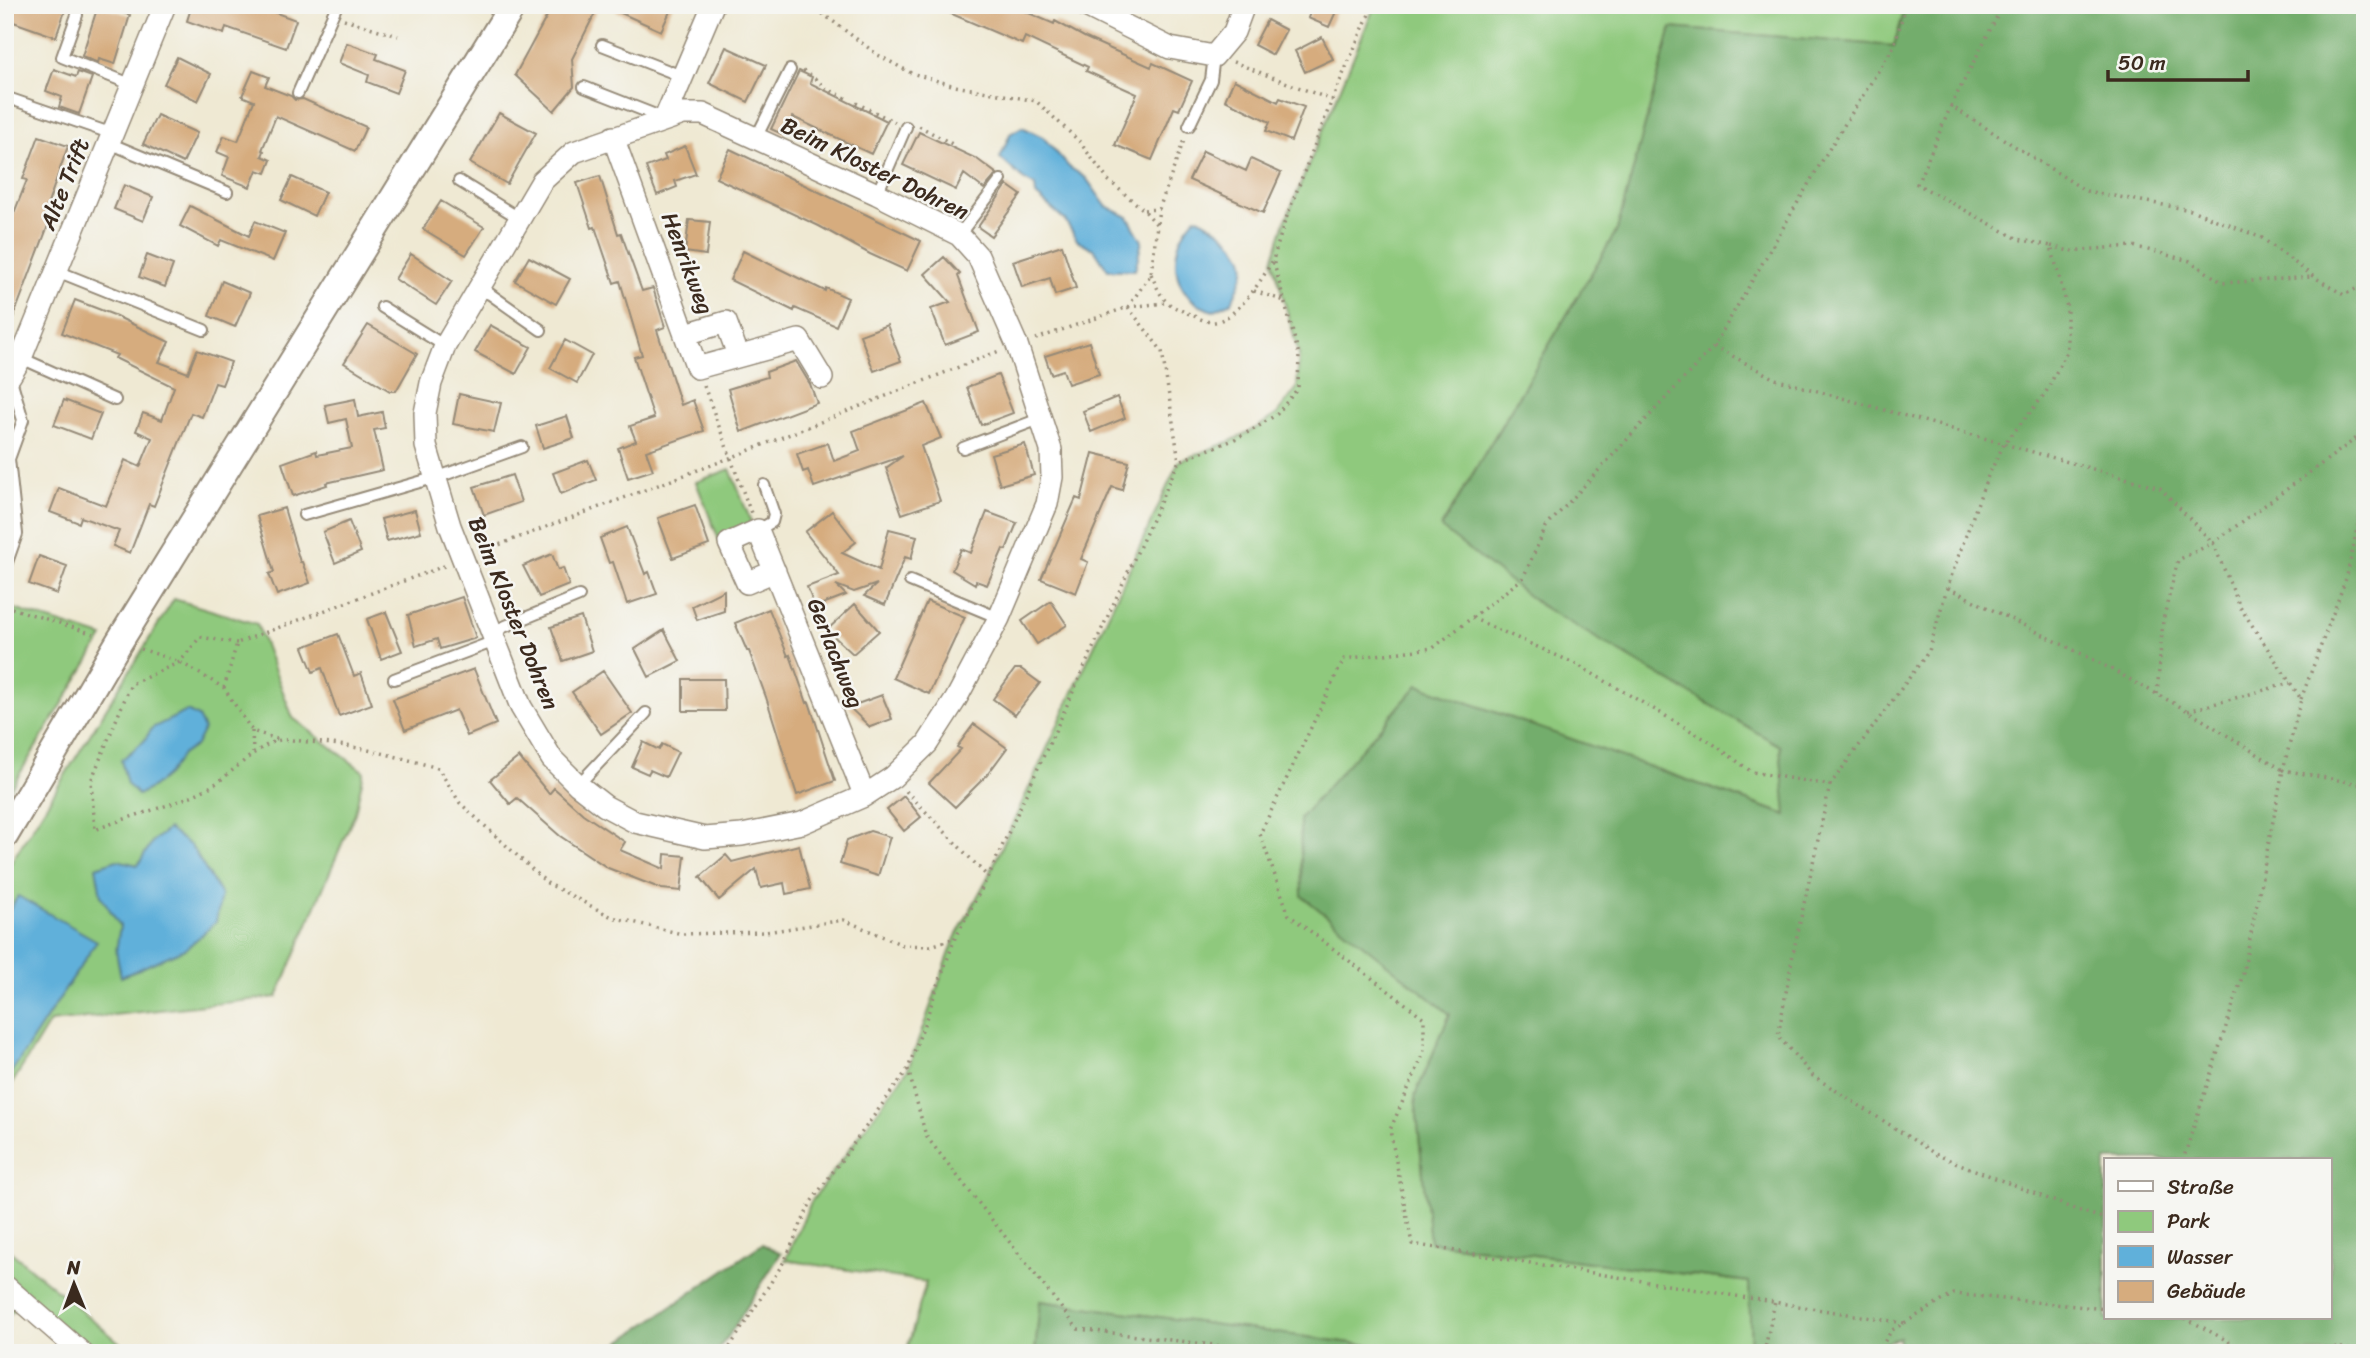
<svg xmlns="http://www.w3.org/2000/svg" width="2370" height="1358" font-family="Sriracha,sans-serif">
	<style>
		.green { fill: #8fc97d; stroke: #657a4e; stroke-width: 2 }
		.forest { fill: #73ad6c; stroke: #576c45; stroke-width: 2; fill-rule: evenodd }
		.water { fill: #60b0da; stroke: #4e6d7c; stroke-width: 2 }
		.building { fill: #d6ac7e }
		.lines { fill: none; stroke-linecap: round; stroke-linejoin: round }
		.service-casing { stroke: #958a78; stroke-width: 14 }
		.minor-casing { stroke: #958a78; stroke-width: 24 }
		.tertiary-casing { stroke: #958a78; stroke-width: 30 }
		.path { stroke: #958a78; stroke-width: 3.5; stroke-dasharray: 2 5; stroke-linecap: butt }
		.service { stroke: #fff; stroke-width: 10 }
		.minor { stroke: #fff; stroke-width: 21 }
		.tertiary { stroke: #fff; stroke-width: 26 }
		.labels { text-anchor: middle; stroke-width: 5; stroke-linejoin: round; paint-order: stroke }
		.street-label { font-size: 23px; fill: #3b2a1e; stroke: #f6f6f2 }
	</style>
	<rect width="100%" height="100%" fill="#f6f6f2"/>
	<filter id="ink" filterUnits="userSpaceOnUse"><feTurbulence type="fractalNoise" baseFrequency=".0143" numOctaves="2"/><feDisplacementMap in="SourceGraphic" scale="14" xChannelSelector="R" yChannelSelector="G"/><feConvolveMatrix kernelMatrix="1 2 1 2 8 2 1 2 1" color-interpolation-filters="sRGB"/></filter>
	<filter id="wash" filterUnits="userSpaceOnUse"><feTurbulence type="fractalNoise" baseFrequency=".00686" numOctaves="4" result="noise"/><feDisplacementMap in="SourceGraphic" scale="28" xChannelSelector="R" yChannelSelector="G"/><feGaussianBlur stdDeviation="1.57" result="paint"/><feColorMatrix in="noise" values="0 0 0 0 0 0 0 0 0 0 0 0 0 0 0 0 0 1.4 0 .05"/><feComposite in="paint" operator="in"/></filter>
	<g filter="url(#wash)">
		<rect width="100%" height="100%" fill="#efe9d3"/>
		<!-- green -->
		<path class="green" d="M1375,5h531l-12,41 -223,-18 -54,202 -176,297 99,78 240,141 7,69 -369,-130 -115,211 147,118 -35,82 15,146 319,40 2,71h-325l-386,-52 -5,52h-129l20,-71 -141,-22 26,-58 97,-133 47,-131 33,-61 191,-416 52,-20 25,-13 21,-14 20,-26 2,-33 -26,-95 11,-36z
			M730,469l23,58 -34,13 -23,-58z
			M174,599l83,25 36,94 71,54 -9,41 -78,184 -227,25 -45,73v-223z
			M5,606l98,31 -98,161z
			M5,1247l127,106h-50l-59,-51 -18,16z"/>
		<!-- forest -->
		<path class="forest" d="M1906,5h459v1348h-469l4,-16 -36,16h-113l-2,-71 -319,-40 -15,-146 35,-82 -148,-118 -2,-78 118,-133 368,130 -6,-69 -240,-141 -99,-77 176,-298 54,-202 223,18zM2106,1160h224v158h-224z
			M762,1244l19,9 -53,84 -13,16h-111z
			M1040,1301l386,52h-391z"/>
		<!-- water -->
		<path class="water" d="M1022,127l21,10 26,30 17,11 20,28 22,11 14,24 -7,29h-27l-13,-20 -18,-10 -12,-20 -29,-25 -1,-9 -12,-7 -23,-21 10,-24z
			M1196,217c17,8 53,31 48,54 -2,10 -8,21 -12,31l-19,9c-45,-14 -47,-65 -17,-94z
			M187,711l11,6 6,12 -8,16 -14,10 -14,19 -15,13 -15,8 -11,-11 -6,-24 23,-19 8,-13z
			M168,829l23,17 30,49 -5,27 -29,26 -66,29 -5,-26 4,-25 -19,-30 -5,-29 21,-7 21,5 14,-23z
			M18,896l79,45 -92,141v-165z"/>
		<g id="blocks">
			<!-- building -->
			<path class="building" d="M5,5h62l-11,32 -51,-18z
				M192,5h62l42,15 -10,28 -60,-21 -2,7 -37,-13z
				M553,5h46l-27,54 2,28 -20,24 -39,-36z
				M603,5h70l-12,26z
				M931,5h79l44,19 1,-3 31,17 65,29 2,-4 39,18 -13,29 -5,-2 -22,52 -37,-15 22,-51 -51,-23 2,-4 -63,-30 -3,7z
				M1313,5h26l-10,22 -21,-9z
				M98,6l32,9 -15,49 -16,-5 -1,4 -16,-7z
				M1267,20l19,10 -13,25 -19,-10z
				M1322,37l11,22 -28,13 -10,-21z
				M347,43l31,11 -2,5 29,11 -9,23 -29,-11 2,-7 -30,-12z
				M726,47l40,18 -18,37 -39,-19z
				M177,57l34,17 -13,27 -34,-17z
				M54,69l22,8 2,-5 14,5 -13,37 -20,-7 3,-10 -16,-6z
				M253,71l16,6 -4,9 26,10 4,4 8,-1 63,28 -11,24 -79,-35 -14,34 2,1 -2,5 9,4 -5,13 -9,-3 -7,17 -28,-11 7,-19 -12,-5 7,-16 14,5 16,-40 -12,-5z
				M799,71l13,6 -2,6 77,38 -16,33 -78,-37 -9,18 -13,-6z
				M1234,80l44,22 2,-4 24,9 -13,34 -25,-10 4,-9 -45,-22z
				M499,113l37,20 -29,51 -37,-21z
				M157,115l40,18 -14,30 -40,-19z
				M919,132l58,27 20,15 -13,15 -20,-15 -8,16 -53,-25z
				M39,136l29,10 -23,66 7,3 -45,119 -2,-98 22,-56 -4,-1z
				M685,146l11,28 -21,7 2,6 -20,8 -11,-28 20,-7 -2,-5z
				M730,149l191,92 -14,30 -37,-17 -51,-28 -103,-48z
				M1203,151l43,20 5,-12 30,14 -18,40 -74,-33z
				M600,176l18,58 3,-1 21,58 11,-3 12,39 -8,3 24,75 12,-5 11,31 -58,20 7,19 -25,8 -10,-30 18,-7 -6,-15 24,-8 -20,-61 8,-2 -22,-74 -6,2 -19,-56 -3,1 -15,-45z
				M292,177l33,15 -11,24 -33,-16z
				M124,185l29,12 -10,24 -29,-12z
				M1007,185l14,10 -30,41 -13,-9z
				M441,201l43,26 -18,28 -43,-26z
				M190,206l59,30 6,-15 30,12 -12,28 -52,-21 -3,6 -38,-20z
				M689,220l21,2 -4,33 -21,-3z
				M1062,245l14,43 -21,7 -5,-17 -28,9 -9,-26z
				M743,251l82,40 1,-3 22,10 -12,28 -41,-18 -1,3 -64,-31z
				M411,254l41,27 -16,24 -41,-26z
				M147,255l26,10 -8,22 -26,-10z
				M529,257l41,22 -14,25 -41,-23z
				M944,257l16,17 -2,2 21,56 -34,13 -14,-36 19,-7 -25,-28z
				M222,281l28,12 -15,34 -26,-11z
				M75,300l39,15 55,27 -10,20 29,11 9,-23 34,12 -9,23 -7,-2 -13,34 -11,-4 -37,93 -5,-2 -19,49 -17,-7 6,-15 -38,-14 -2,6 -29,-11 9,-24 47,18 19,-46 15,7 12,-29 -16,-7 7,-18 19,7 12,-33 -59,-29 2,-3 -55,-22z
				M368,325l49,29 -21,37h-6l-46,-28z
				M490,325l41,22 -15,27 -41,-22z
				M887,325l14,36 -27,10 -14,-36z
				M565,340l27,15 -15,28 -27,-15z
				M1089,342l10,32 -31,10 -5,-14 -12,4 -6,-18z
				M796,361l14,23 7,19 -76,29 -13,-43 39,-12 -1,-5z
				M998,375l15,38 -32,12 -14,-38z
				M459,394l42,9 -7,29 -41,-8z
				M1117,397l8,21 -34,14 -8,-21z
				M355,399l3,18 24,-5 3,16 -11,2 9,40 -57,13 1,2 -34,11 -11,-33 34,-12 1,4 35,-7 -6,-29 -17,4 -4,-18z
				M64,400l37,14 -10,25 -37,-14z
				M926,403l15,35 -20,8 19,55 -38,13 -16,-46 17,-12 -89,31 -6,-17 -5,2 -6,-18 31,-11 6,18 26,-10 -7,-20z
				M567,416l7,22 -31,10 -7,-22z
				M1025,444l9,31 -34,10 -9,-31z
				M1093,453l36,9 -7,28 -10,-3 -31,72 7,3 -12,31 -35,-14 35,-81 5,2z
				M588,460l8,20 -35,14 -8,-21z
				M512,475l9,27 -37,13 -10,-28z
				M695,505l14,40 -36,13 -15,-40z
				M284,508l16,54h2l8,21 -33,12 -8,-21 5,-2 -17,-56z
				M415,510l6,22 -34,9 -6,-22z
				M832,511l24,31 -14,11 37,17 10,-41 28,7 -6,23 -6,-2 -20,48 -21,-9 13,-12 -23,8 -18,-7 10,10 -31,12 -8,-20 32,-12 -34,-43z
				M987,512l30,11 -11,27 -3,-1 -16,36 -11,-4 -1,3 -23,-14 9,-21 10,4z
				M349,521l12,31 -26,11 -12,-31z
				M627,527l18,47 4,-2 8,22 -30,10 -14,-42 -4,1 -9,-25z
				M552,554l6,16 5,-2 6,17 -30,12 -16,-31z
				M39,556l28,10 -10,28 -28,-10z
				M724,590v21l-27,9 -5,-14z
				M462,597l14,41 -36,11 -3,-10 -21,7 -8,-31z
				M927,601l38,16 -36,77 -36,-16z
				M1051,601l16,24 -30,19 -15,-23z
				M855,604l24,27 -26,23 -26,-24z
				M769,609l19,47 2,-1 17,48 2,-1 26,79 -38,14 -31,-98 -17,-46h-2l-12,-28z
				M386,612l16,39 -21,8 -14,-40z
				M581,617l11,34 -29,10 -12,-34z
				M664,630l16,31 -31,16 -14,-28z
				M338,634l16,42 7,-3 11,31 -33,12 -17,-48 -9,4 -10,-25z
				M474,669l22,55 -29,12 -11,-26 -51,20 -12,-31z
				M1015,669h6l19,14 -25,32 -22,-16z
				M603,671l29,42 -31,21 -29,-42z
				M683,679h41l1,32h-42z
				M882,695l10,24 -22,8 -21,-20z
				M974,724l33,24 -20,27 -32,32 -26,-24 32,-34 -4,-2z
				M643,742l16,8 3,-6 16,8 -12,25 -16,-7 -2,4 -16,-7z
				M519,757l30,37 5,-6 29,26 42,28 -5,8 44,19 1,-15 20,2 -4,35 -19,-2 -54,-21 -48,-32 -43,-38 -7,6 -20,-24z
				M904,796l17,21 -17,14 -17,-21z
				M870,831l20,6 -12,39 -38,-12 7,-24z
				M799,845l11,44 -24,5 -2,-11 -23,5 -5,-19 -37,31 -19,-23 26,-22 6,7z"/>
		</g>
	</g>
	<g filter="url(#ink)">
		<use href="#blocks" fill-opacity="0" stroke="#958a78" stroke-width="2"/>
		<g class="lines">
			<defs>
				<path id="service" d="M77,15l-15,42 71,28
					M602,45l82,32
					M584,87l79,31
					M298,93l39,-88
					M5,97l108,37
					M1189,126l22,-46 3,-24
					M756,138l34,-68
					M109,143l118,49
					M459,181l60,37
					M877,194l29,-67
					M959,235l42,-55
					M57,271l147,59
					M477,289l13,5 51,36
					M382,307l63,39
					M21,358l94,42
					M963,448l79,-30
					M304,515l140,-40 78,-28
					M758,530l14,-8 2,-8 -10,-29
					M5,568l12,-34 -8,-75 14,-39 -13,-44
					M910,581l89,37
					M394,679l101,-38 6,-13 78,-32
					M578,785l68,-72"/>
				<path id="minor" d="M1084,5l86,43 44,8 20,-24 10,-27
					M683,114h20l174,80 82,41 19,21 39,89 34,105 1,27 -5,27 -48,114 -43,81 -29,45 -34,33 -29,19 -62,27 -60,12 -37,3 -70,-16 -30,-16 -27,-21 -26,-26 -31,-52 -71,-181 -24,-80 -1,-33 6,-30 14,-37 97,-165 32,-29z
					M665,118l48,-113
					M613,137l84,231 102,-28 23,38
					M686,334l40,-12 12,33
					M5,379l5,-3 11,-18 144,-353
					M775,571l-28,12 -18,-40 29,-13 102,254 4,12
					M5,1286l77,67"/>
				<path id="tertiary" d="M5,835l114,-193 394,-637"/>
			</defs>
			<!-- service casing -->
			<use href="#service" class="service-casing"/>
			<!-- minor casing -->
			<use href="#minor" class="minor-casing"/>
			<!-- tertiary casing -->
			<use href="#tertiary" class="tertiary-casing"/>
			<!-- path -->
			<path class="path" d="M811,5l67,50 33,18 44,13 81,15 43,40 29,39 36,30 13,15 -6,49 -23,33 -92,32
				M344,19l54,17
				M1233,62l99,38
				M803,71l9,5 14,12 24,12
				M856,103l39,19
				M1951,106l52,-101
				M919,126l35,19
				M1144,210l15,-1
				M1157,223l2,-14 26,-72
				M2051,246l18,5 64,-5 57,15 33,22 89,-6
				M1151,274c12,27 12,29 41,41 6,3 14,7 21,7 23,-1 50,-44 60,-62
				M1254,291l31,10
				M1128,307l34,44 17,110
				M1128,307l36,-4
				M1714,346l61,33 385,109 53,55 152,-111
				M704,386l47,127
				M480,552l250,-94 269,-107
				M1948,588l148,73 92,50 95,59 -40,204 -60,186
				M5,606l92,29
				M1472,618l104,46 136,79 40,29 78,13 99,-134 18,-63 39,-108 18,-36 41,-50 22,-43v-44l-16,-61 -33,-7 -101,-55 34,-78 135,85 105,19 71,28 52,39 30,18 21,-11
				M237,643l-37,-6 -20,25 -49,22 -40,97 4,49c38,-16 85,-25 120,-46 18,-12 45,-41 66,-44 8,-1 18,1 27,2 45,2 87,14 130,26l22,35 87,80 65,34 70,17 84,-2 78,-12 59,25 28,1 24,-8
				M141,649l39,13 44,26 28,43 28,9
				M224,688l13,-45 210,-78
				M2157,694l6,-74 15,-60 35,-17 27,64 61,92 -18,71 82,15
				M2301,699l46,-123 18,-85
				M2188,711l102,-28
				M252,731l1,22
				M1830,785l-37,169 -15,82 35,40 124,79 137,54 32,10
				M906,791l82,86
				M908,1069l18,67 152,193 203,24
				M2185,1318l56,30
				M1904,1323l-492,-79 -22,-114 34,-77v-35l-135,-103 -29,-81 84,-175 89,-11 90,-70 23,-51 168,-181 112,-192 68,-108 12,-41
				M726,1353l59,-93 26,-58 97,-133 47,-131 33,-61 191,-416 52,-20 25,-13 21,-14 21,-26 1,-33 -26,-95 11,-36 48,-124 41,-95
				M1764,1353l11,-51
				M1877,1353l15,-23 62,-36 152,15
				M2240,1353l1,-5h102l20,5"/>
			<!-- service -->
			<use href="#service" class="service"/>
			<!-- minor -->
			<use href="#minor" class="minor"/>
			<!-- tertiary -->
			<use href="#tertiary" class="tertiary"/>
		</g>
	</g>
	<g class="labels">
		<!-- street labels -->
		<g class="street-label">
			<text transform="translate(875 168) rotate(26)" y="8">Beim Kloster Dohren</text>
			<text transform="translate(64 184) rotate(-68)" y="8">Alte Trift</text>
			<text transform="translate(688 263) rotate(69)" y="8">Henrikweg</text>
			<text transform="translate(514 613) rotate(68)" y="8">Beim Kloster Dohren</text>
			<text transform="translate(836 653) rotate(68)" y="8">Gerlachweg</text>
		</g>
	</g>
	<!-- margin -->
	<rect width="2370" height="1358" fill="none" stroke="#f6f6f2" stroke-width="28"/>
	<!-- legend -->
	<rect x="2104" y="1158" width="228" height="161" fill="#f6f6f2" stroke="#aba49d" stroke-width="2"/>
	<rect x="2118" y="1181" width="35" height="10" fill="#ffffff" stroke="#aba49d" stroke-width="2"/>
	<text x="2167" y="1194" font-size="21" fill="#3b2a1e">Straße</text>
	<rect x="2118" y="1211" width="35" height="21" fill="#8fc97d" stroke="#aba49d" stroke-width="2"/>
	<text x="2167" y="1228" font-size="21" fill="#3b2a1e">Park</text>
	<rect x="2118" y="1246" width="35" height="21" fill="#60b0da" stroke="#aba49d" stroke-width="2"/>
	<text x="2167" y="1264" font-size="21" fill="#3b2a1e">Wasser</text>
	<rect x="2118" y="1281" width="35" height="21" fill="#d6ac7e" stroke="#aba49d" stroke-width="2"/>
	<text x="2167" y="1298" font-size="21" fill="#3b2a1e">Gebäude</text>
	<!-- north arrow -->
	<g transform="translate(74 1284) rotate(359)" stroke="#f6f6f2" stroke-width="5" paint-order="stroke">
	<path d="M0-5L12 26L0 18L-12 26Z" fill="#3b2a1e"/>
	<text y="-10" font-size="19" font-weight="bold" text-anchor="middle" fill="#3b2a1e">N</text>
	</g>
	<!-- scale -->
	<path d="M2108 70v10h140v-10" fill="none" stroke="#3b2a1e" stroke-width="3.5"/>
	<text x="2118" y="70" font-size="21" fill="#3b2a1e" stroke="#f6f6f2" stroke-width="5" paint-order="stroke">50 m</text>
</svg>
